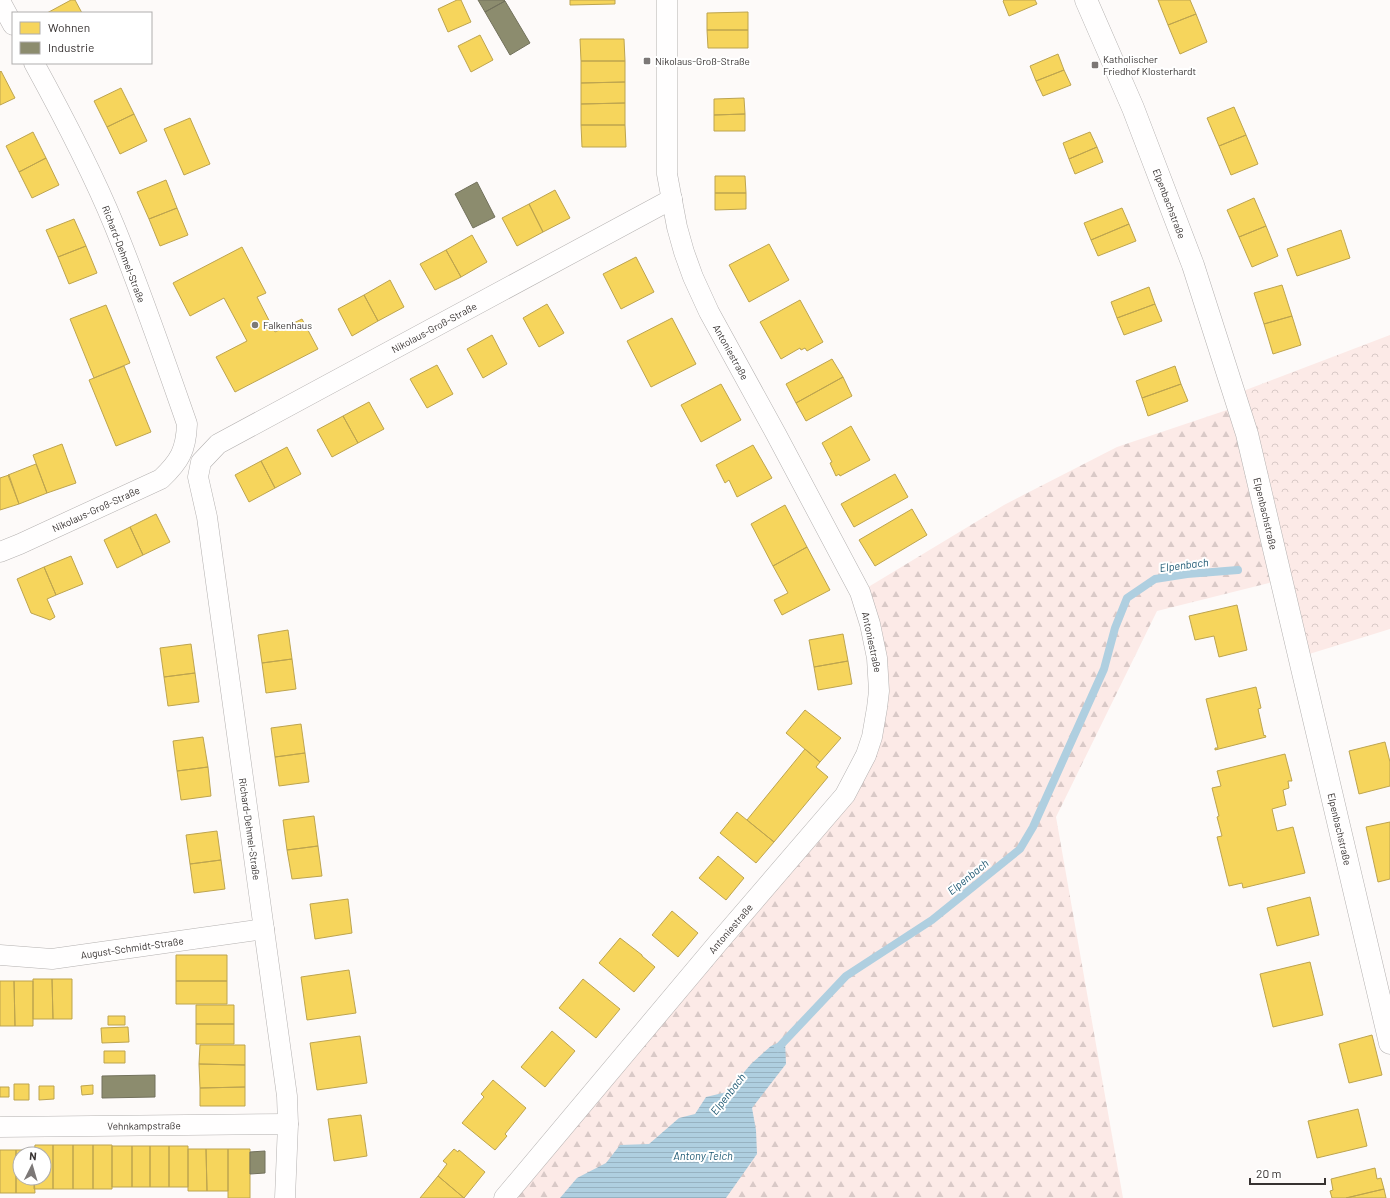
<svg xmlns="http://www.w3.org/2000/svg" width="1390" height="1198" font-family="Barlow,sans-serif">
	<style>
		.forest { fill: url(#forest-firs) }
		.park { fill: url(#park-crowns) }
		.water { fill: url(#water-rules) }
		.homes { fill: #f6d55c; stroke: #bda44f }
		.industry { fill: #8c8c6e; stroke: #72715c }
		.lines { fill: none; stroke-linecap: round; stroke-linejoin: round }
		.stream { stroke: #afcfe0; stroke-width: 8 }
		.minor-casing { stroke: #b4b1b0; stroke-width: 21 }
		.tertiary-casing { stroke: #b4b1b0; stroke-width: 23 }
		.minor { stroke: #fffefe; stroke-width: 20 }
		.tertiary { stroke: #fffefe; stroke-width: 22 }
		.poi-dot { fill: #7c7877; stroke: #fff; stroke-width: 1.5 }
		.labels { text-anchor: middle; stroke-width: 4; stroke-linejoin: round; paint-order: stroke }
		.poi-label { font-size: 10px; fill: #373231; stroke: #fff; text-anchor: start }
		.street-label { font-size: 10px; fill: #373231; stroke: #fff }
		.water-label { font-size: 11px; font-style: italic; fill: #205a74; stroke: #fff }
	</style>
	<defs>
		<pattern id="forest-firs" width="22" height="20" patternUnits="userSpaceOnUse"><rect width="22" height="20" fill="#fceae7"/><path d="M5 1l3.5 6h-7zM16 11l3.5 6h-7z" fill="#d9c9c7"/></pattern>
		<pattern id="park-crowns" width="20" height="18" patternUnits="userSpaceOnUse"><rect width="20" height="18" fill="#fceae7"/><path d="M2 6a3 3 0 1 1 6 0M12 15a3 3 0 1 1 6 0" fill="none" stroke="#d9c9c7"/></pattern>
		<pattern id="water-rules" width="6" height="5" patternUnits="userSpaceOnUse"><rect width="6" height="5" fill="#afcfe0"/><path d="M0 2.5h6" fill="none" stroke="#97b2c1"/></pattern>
	</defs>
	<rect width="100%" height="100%" fill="#fdfaf9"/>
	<!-- forest -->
	<path class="forest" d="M1233,408l44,173 -120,30 -101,206 67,381h-607l356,-444 -7,-165 139,-84 113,-58z"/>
	<!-- park -->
	<path class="park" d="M1390,335v294l-84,26 -68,-262z"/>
	<!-- water -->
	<path class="water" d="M785,1040l1,24 -34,44 4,22 1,24 -31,44h-166l17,-20 29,-15 14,-18 29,-1 30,-26 16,-4 11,-17 21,-5 24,-28 20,-18z"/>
	<!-- homes -->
	<path class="homes" d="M71,0h4l7,13h-35z
		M457,0h4l10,22 -23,10 -10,-23z
		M570,0h45v4l-45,1z
		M1004,0h31l2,4 -28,12 -6,-15z
		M1158,0h32l6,14 -28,11z
		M748,12v18h-41v-17z
		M1196,14l11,28 -27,12 -12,-29z
		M707,30h41v18h-40z
		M480,35l13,25 -22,12 -13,-26z
		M580,39h44l1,22h-44z
		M1058,54l6,16 -28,11 -6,-15z
		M581,61h44v21l-44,1z
		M1064,70l7,15 -28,11 -7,-15z
		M1,71l14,27 -15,7v-33z
		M625,82v21l-44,1v-21z
		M121,88l13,26 -27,13 -13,-26z
		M744,98l1,16 -31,1v-16z
		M625,103v22h-44v-21z
		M1234,107l12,28 -27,11 -12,-28z
		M134,114l13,27 -27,13 -13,-27z
		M745,114v17h-31v-16z
		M190,118l20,46 -26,11 -20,-46z
		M581,125h44l1,22h-44z
		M33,132l13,26 -27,14 -13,-26z
		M1090,132l7,15 -28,12 -6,-16z
		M1246,135l12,29 -27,11 -12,-29z
		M1097,147l6,15 -28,12 -6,-15z
		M46,158l13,27 -27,13 -13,-26z
		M715,176h30l1,17h-31z
		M166,180l11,28 -28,11 -12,-27z
		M555,190l15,28 -27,14 -14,-28z
		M715,193h31v16l-31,1z
		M1254,198l12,28 -27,11 -12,-27z
		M529,204l14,28 -26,14 -15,-28z
		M177,208l11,27 -28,11 -11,-27z
		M1122,208l7,16 -38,16 -7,-17z
		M74,219l12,27 -28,11 -12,-27z
		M1129,224l7,17 -38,15 -7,-16z
		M1266,226l12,30 -26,11 -13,-30z
		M1341,230l9,28 -53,18 -10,-27z
		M472,235l15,27 -26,15 -15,-27z
		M769,244l20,36 -40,22 -20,-37z
		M86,246l11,27 -28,11 -11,-27z
		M242,247l24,46 -9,4 18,35 27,-13 16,30 -83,43 -19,-35 31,-16 -23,-43 -34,18 -17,-33z
		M446,250l15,27 -26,13 -15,-26z
		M636,257l18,35 -33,17 -18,-35z
		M390,280l14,27 -26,14 -14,-26z
		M1282,285l10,31 -28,8 -10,-31z
		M1149,287l6,17 -38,14 -6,-16z
		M364,295l14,26 -26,15 -14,-27z
		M800,300l23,42 -16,9 -2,-3 -4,2 -1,-2 -19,11 -21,-37z
		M547,304l17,29 -25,14 -16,-29z
		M1155,304l7,17 -38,14 -7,-17z
		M106,305l24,58 -36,15 -24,-59z
		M1292,316l9,29 -28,9 -9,-30z
		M672,318l24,46 -45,23 -24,-46z
		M492,335l15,29 -24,14 -16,-29z
		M832,359l11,18 -47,26 -10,-19z
		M437,365l16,29 -26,14 -17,-29z
		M124,366l27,66 -35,14 -27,-66z
		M1175,366l6,18 -39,14 -6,-17z
		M843,377l9,19 -46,25 -10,-18z
		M721,384l20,36 -40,22 -20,-37z
		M1181,384l7,17 -40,15 -6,-18z
		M369,402l15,27 -26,14 -15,-27z
		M343,416l15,27 -26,14 -15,-27z
		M851,426l19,34 -30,16 -1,-2 -3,2 -6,-13 2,-1 -10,-19z
		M62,444l14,39 -29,10 -14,-38z
		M753,445l19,33 -35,19 -8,-17 -4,3 -9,-18z
		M287,447l14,27 -26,14 -14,-27z
		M261,461l14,27 -26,14 -14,-27z
		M36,464l11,29 -28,11 -11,-29z
		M895,474l13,23 -54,30 -13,-23z
		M9,475l10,29 -19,6v-32z
		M785,505l22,42 -34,19 -22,-42z
		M912,509l15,26 -52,31 -16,-26z
		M156,514l14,28 -27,13 -13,-28z
		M130,527l13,28 -26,13 -13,-28z
		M807,547l23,43 -48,25 -8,-15 14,-7 -15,-27z
		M71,556l12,28 -27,11 -12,-28z
		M44,567l12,28 -9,4 8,18 -5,3 -19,-7 -14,-34z
		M1237,605l10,45 -28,7 -5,-21 -19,4 -6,-24z
		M288,630l4,29 -30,4 -4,-28z
		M843,634l5,27 -34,6 -5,-27z
		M191,644l4,29 -31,4 -4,-29z
		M292,659l4,30 -30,4 -4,-30z
		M848,661l4,23 -34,6 -4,-23z
		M195,673l4,29 -31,4 -4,-29z
		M1256,687l5,21 -3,1 6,27 1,-1 1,2 -51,13v-2h3l-12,-49z
		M805,710l36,28 -21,24 -34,-29z
		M301,724l4,29 -30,4 -4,-29z
		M203,737l5,30 -31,4 -4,-30z
		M1385,742l5,20v24l-31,8 -10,-43z
		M805,749l15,13 -4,5 12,10 -54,65 -27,-22z
		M305,753l4,29 -30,4 -4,-29z
		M1285,754l7,27h-4l1,7 -6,2 3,15 -14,4 5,22 16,-4 12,46 -62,15 -1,-5 -13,3 -12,-49 5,-1 -5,-19 2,-1 -7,-28 9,-2 -4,-15z
		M208,767l3,29 -30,4 -4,-29z
		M737,812l37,30 -18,21 -36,-30z
		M314,816l4,30 -31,4 -4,-30z
		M1390,822v57l-12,3 -12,-55z
		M217,831l4,29 -31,4 -4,-29z
		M318,846l4,30 -30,3 -5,-29z
		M718,856l26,22 -18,22 -27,-22z
		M221,860l4,29 -31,4 -4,-29z
		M1310,897l9,38 -42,11 -10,-38z
		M348,899l4,34 -37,6 -5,-35z
		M672,911l26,22 -20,24 -26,-22z
		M620,938l22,17v1l13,11 -21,25 -35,-29z
		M176,955h51v26h-51z
		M1310,962l13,53 -50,12 -13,-53z
		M349,970l7,43 -49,7 -6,-43z
		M33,979h19l1,40h-20z
		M52,979h20v40h-19z
		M583,979l37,30 -24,29 -37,-30z
		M0,981h14l1,45h-15z
		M14,981h19v45h-18z
		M176,981h51v23h-51z
		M196,1005h38v19h-38z
		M108,1016h17v9h-17z
		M196,1024h38v20h-38z
		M128,1027l1,15 -27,1 -1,-15z
		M552,1031l23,20 -30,36 -24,-20z
		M1372,1035l10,40 -33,8 -10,-39z
		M360,1036l7,47 -50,7 -7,-47z
		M200,1045h45v20l-46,-1z
		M104,1051h21v12h-21z
		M199,1064l46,1v22l-45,1z
		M493,1080l33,28 -21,26 2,2 -12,14 -33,-27 22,-26 -3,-3z
		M14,1084h15v16h-15z
		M93,1085v9l-11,1 -1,-9z
		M39,1086h15v13l-15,1z
		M0,1087h9v10h-9z
		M245,1087v19h-45v-18z
		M1358,1109l9,37 -50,12 -9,-37z
		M361,1115l6,41 -33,5 -6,-42z
		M35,1145h18v44h-19v-11h10v-24h-10z
		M53,1145h20v44h-20z
		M73,1145h20v44h-20z
		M93,1145h19v44h-19z
		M112,1146h20v41h-20z
		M132,1146h18v41h-18z
		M150,1146h19v41h-19z
		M169,1146h19v41h-19z
		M188,1149h18l1,42h-19z
		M206,1149h22v42h-21z
		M228,1149h22v49h-22z
		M454,1149l4,3 1,-2 26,22 -21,26 -26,-22 9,-12 -4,-3z
		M0,1150h16v43h-16z
		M16,1150h18v4h-14v24h14l1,15h-19z
		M1375,1168l2,11 4,-1 3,11 -38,9h-14l-2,-7 3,-1 -2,-11z
		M438,1176l26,22h-44z
		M1384,1189l2,9h-40z"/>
	<!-- industry -->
	<path class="industry" d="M478,0h26l1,1 -20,11z
		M505,1l25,42 -20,12 -25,-43z
		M477,182l18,35 -22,11 -18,-34z
		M155,1075v22l-53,1v-22z
		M265,1151v22l-15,1v-22z"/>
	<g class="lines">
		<!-- stream -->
		<path class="stream" d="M778,1048l68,-72 86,-56 88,-71 13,-22 71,-158 11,-41 12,-30 28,-19 32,-5 51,-4"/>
		<defs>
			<g id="minor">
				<path d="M0,1l13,24"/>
				<path id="s1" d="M0,552l20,-8 141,-65c19,-18 25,-29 26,-55 -23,-66 -46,-133 -73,-199 -23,-56 -51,-109 -80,-162"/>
				<path id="s2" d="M0,955l52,4 212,-30"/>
				<path id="s3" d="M0,1127l288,-3"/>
				<path id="s4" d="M285,1198l3,-74 -1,-28 -80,-579 -9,-40 3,-15 17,-18 454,-245"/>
				<path id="s5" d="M504,1198l213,-254 128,-149 21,-40 6,-18 5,-29 2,-17 -2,-33 -7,-34 -10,-32 -84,-158 -67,-122 -16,-35 -9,-25 -7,-25 -10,-53v-174"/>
			</g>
			<g id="tertiary">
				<path id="s6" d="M1086,0l47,108 60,157 54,169 143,609"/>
			</g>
		</defs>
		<!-- minor casing -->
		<use href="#minor" class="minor-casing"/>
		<!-- tertiary casing -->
		<use href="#tertiary" class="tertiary-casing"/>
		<!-- minor -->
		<use href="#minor" class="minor"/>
		<!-- tertiary -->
		<use href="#tertiary" class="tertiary"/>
	</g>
	<!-- markers -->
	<g class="poi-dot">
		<rect x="643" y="57" width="8" height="8" rx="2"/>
		<rect x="1091" y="61" width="8" height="8" rx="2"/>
		<circle cx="255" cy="325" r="4"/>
	</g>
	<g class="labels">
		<!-- poi labels -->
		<g class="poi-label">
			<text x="1103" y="63">Katholischer<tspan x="1103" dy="12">Friedhof Klosterhardt</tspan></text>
			<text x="655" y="65">Nikolaus-Groß-Straße</text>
			<text x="263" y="329">Falkenhaus</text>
		</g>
		<!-- street labels -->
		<g class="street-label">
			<text dy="4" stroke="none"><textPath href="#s6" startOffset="220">Elpenbachstraße</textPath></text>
			<text transform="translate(124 254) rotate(69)" y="4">Richard-Dehmel-Straße</text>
			<text dy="4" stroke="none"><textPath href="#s4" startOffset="1013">Nikolaus-Groß-Straße</textPath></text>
			<text transform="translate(731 352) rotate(61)" y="4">Antoniestraße</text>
			<text dy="4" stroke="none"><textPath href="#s1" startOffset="105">Nikolaus-Groß-Straße</textPath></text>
			<text dy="4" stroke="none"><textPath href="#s6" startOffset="545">Elpenbachstraße</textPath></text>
			<text transform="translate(872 642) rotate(78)" y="4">Antoniestraße</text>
			<text transform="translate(250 829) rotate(82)" y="4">Richard-Dehmel-Straße</text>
			<text dy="4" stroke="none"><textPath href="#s6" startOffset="869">Elpenbachstraße</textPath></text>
			<text dy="4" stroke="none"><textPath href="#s5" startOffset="352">Antoniestraße</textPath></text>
			<text dy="4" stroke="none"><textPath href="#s2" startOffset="133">August-Schmidt-Straße</textPath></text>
			<text dy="4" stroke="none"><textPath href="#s3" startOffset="144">Vehnkampstraße</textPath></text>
		</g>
		<!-- water labels -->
		<g class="water-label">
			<text transform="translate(1184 565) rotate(-7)" y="4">Elpenbach</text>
			<text transform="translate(968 877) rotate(-39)" y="4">Elpenbach</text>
			<text transform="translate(728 1094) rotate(-52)" y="4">Elpenbach</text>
			<text x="703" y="1160">Antony Teich</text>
		</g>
	</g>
	<!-- legend -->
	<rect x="12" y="12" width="140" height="52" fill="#ffffff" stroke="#afadad"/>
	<rect x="20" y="22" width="20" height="12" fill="#f6d55c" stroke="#afadad"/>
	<text x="48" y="32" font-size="12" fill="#373231">Wohnen</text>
	<rect x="20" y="42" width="20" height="12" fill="#8c8c6e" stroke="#afadad"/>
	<text x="48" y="52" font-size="12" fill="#373231">Industrie</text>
	<!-- north arrow -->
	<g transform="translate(32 1166) rotate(5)"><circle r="19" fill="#ffffff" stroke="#afadad"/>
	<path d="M0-3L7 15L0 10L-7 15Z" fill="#7c7877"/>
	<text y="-6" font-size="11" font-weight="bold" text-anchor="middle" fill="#373231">N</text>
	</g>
	<!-- scale -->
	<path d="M1250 1178v6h75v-6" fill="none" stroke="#373231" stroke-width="2"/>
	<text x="1256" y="1178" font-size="12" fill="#373231" stroke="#ffffff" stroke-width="3" paint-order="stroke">20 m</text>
</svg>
